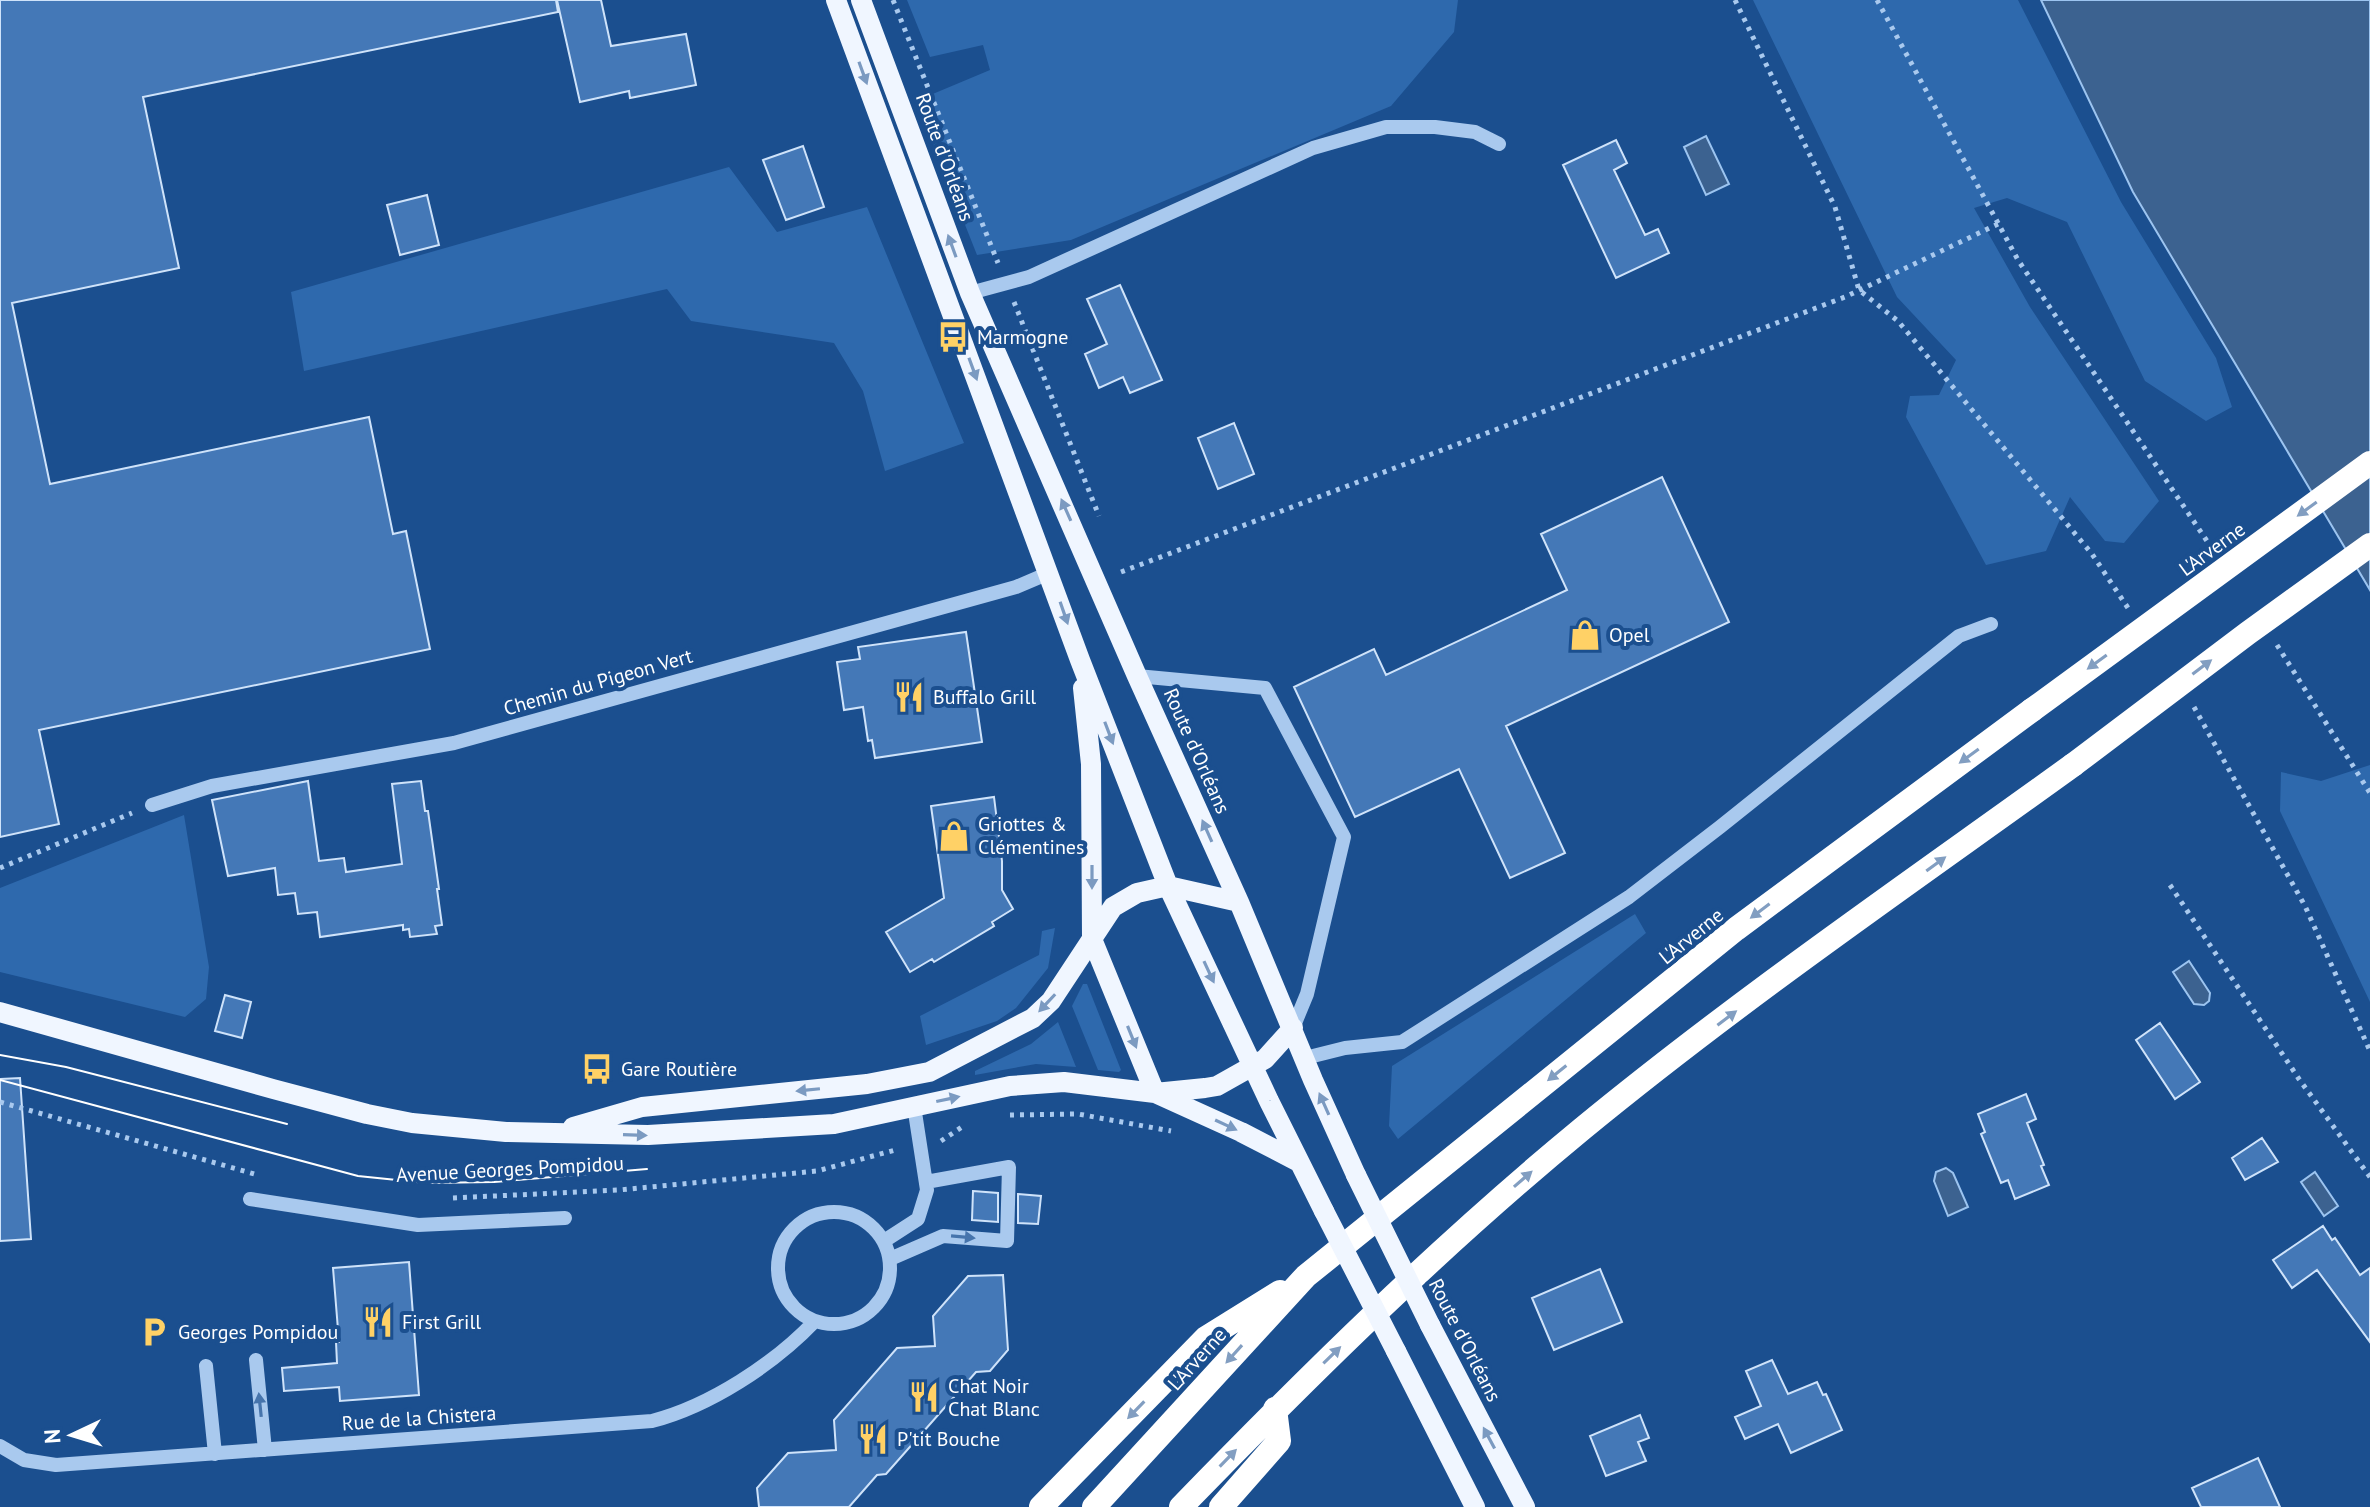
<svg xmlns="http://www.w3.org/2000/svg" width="2370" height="1507" font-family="'PT Sans',sans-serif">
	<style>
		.green { fill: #2e69ad }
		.water { fill: #3c6290; stroke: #9cc4f0; stroke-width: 2 }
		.building { fill: #4478b7; stroke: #cfe3fa; stroke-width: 2 }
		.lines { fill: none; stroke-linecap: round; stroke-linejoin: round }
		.path { stroke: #a9c9ee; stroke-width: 5; stroke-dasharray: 4 6; stroke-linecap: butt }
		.minor { stroke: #a9c9ee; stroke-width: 14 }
		.major { stroke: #f0f6ff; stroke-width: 20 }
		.highway { stroke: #fff; stroke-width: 24 }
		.tram { stroke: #fff; stroke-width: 2 }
		.major-bridge { stroke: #f0f6ff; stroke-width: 20 }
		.highway-bridge { stroke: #fff; stroke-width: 24 }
		.oneway { fill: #7b9ac1 }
		.oneway2 { fill: #829ec1 }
		.oneway3 { fill: #4674ac }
		.labels { text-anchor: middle; stroke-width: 8; stroke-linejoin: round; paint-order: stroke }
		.street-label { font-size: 20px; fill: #fff; stroke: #1b4f8f }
		.poi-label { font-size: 20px; fill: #fff; stroke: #1b4f8f; text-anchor: start }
	</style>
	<rect width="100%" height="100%" fill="#1b4f8f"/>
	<!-- green -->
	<path class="green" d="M907,0h551l-4,32 -63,74 -320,134 -94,15 -61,-154 74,-31 -7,-25 -53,12z
		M1753,0h265l103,202 95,156 16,49 -26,14 -61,-40 -78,-159 -60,-24 -33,10 56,99 129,194 -35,42 -19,-2 -35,-44 -24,54 -60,14 -80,-148 4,-21 29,-1 17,-35 -59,-63z
		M729,167l48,65 90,-25 97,236 -79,28 -22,-80 -29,-48 -143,-22 -24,-32 -363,82 -13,-79z
		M2370,765v237l-90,-191 1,-39 40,9z
		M184,815l25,152 -3,32 -21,18 -185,-45v-84z
		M1635,914l11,19 -248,206 -9,-13 3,-60z
		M1055,928l-7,40 -32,40 -19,13 -71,24 -6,-29 119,-61 3,-24z
		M1083,984h4l34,86 -2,2 -21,-2 -26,-64z
		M1058,1022l18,45 -40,-3 -61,11v-4l56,-27z"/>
	<!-- water -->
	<path class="water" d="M2041,0h329v590l-237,-398z
		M1706,136l23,48 -23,11 -22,-48z
		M2189,961l21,32 -1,8 -5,4 -10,-1 -21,-32z
		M1946,1168l7,5 15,34 -20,9 -14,-35 2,-9z
		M2315,1172l23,34 -14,10 -23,-34z"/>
	<!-- building -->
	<path class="building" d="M0,0h556l2,12 -415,85 36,171 -167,35 38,181 319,-67 24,117 13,-3 24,118 -391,81 20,94 -59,13z
		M557,0h44l10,46 75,-12 10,51 -66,13 -1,-7 -49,11z
		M1616,140l11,23 -13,7 31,65 13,-6 11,24 -53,25 -53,-113z
		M803,146l21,61 -38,13 -23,-60z
		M427,195l12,50 -39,10 -13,-50z
		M1120,285l42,95 -32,13 -7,-16 -24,11 -14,-34 22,-10 -20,-45z
		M1234,423l20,51 -36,15 -20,-51z
		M1662,477l67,145 -223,104 59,127 -55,25 -51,-109 -104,48 -61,-130 80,-38 12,26 181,-85 -26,-56z
		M966,632l16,110 -107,16 -3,-18 -4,1 -5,-34 -19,3 -7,-48 23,-3 -2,-12z
		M308,781l11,80 25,-3 2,14 56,-8 -10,-80 29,-3 4,30h3l11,78h-2l5,36 -7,1 2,8 -27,3 -1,-8 -6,1v-5l-83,12 -3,-25 -19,2 -3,-21 -17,2 -3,-27 -47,8 -16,-76z
		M994,797l8,64v29l11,19 -21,13 2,4 -60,36 -2,-3 -22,13 -24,-40 58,-34 -13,-92z
		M225,995l26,7 -9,36 -27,-7z
		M2160,1023l40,59 -25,17 -39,-59z
		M20,1078l11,161 -31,2v-162z
		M2026,1094l10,25 -9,4 17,42 -3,1 8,19 -34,14 -7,-19 -7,3 -20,-49 4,-2 -7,-18z
		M2262,1138l16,24 -33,18 -13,-22z
		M973,1191l25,2v29l-26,-2z
		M1018,1194l23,2 -3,28 -20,-1z
		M2323,1226l9,14 3,-2 25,37 10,-7v74l-53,-72 -25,18 -19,-28z
		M409,1262l10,133 -79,6 -1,-14 -55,4 -2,-23 55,-5 -1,-21h3l-6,-74z
		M1600,1269l22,53 -68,28 -22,-52z
		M1003,1275l5,75 -18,21 -14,1 -90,102 -9,1 -28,32h-90l-2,-19 31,-35 48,-3 -2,-30 63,-72 38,-2 -2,-30 35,-40z
		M1772,1360l16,34 29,-12 6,13 3,-1 16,36 -51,23 -13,-29 -33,15 -10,-22 26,-11 -15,-35z
		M1640,1415l9,23 -11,4 8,19 -40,15 -16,-40z
		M2258,1458l22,49h-79l-9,-19z"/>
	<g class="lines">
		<!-- path -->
		<path class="path" d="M893,0l105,263
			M1735,0l100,207 24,83 39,31 194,233 36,54
			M1877,0l141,260 193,287
			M1014,302l85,214
			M1121,572l724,-275 153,-73
			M2277,645l93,148
			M2194,707l111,199 65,145
			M0,868l132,-55
			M2170,885l129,194 71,98
			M0,1102l258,73
			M1010,1115l68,-1 93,17
			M941,1141l24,-16
			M453,1198l166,-8 198,-19 82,-22"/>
		<!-- minor -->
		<path class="minor" d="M970,293l59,-16 284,-129 73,-21h49l40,5 24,12
			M1137,676l128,12 79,149 -37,157 -14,34
			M152,805l60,-19 242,-43 562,-156 33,-14
			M1305,1058l40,-10 57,-6 227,-145 91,-70 239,-191 32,-12
			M250,1199l168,26 147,-7
			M778 1268a56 56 0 1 1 112 0a56 56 0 1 1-112 0Z
			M884,1241l34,-22 9,-29 -13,-84
			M890,1259l53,-23 64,5 2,-74 -83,15
			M256,1360l9,90
			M206,1366l9,88
			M0,1446l24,14 32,5 596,-44c58,-15 122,-57 163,-100"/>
		<!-- major -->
		<path class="major" d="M836,0l244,660 88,226 101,215 55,110
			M861,0l109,293 167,383 102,226 74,178 43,95
			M1083,688l8,76 1,175 63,154 86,39 58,30
			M0,1012l273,77 94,25 45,9 94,9 142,3 186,-11 176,-38 54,-4 91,11 50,-5 12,-2 48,-27 28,-31
			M573,1127l69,-20 225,-23 62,-12 104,-54 18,-17 62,-94 24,-14 31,-7 71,16
			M1430,1325l95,182
			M1396,1351l79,156"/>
		<!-- highway -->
		<path class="highway" d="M1041,1507l165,-169 74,-46
			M1094,1507l212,-231 430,-347 296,-219
			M1181,1507c128,-132 259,-261 401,-378 157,-129 326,-245 491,-364
			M1221,1507l58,-66 -4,-32"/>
		<!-- tram -->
		<path class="tram" d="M0,1055l66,12 221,57
			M0,1080l358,96 68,7 68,-1 153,-13"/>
		<!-- major-bridge -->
		<path class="major-bridge" d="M1356,1175l74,150
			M1324,1211l72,140"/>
		<!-- highway-bridge -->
		<path class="highway-bridge" d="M2032,710l338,-247
			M2073,765l175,-132 122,-88"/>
	</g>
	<!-- one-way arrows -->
	<defs><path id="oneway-solid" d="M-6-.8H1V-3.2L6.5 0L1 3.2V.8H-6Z" transform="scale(2)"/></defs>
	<g class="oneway">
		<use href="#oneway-solid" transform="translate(863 73) rotate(70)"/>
		<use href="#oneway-solid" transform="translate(952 246) rotate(-110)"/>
		<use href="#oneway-solid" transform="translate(973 369) rotate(70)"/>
		<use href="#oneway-solid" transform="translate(1066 510) rotate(-114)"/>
		<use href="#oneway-solid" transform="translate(1064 613) rotate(71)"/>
		<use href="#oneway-solid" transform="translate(1109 733) rotate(69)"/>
		<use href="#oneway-solid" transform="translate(1207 831) rotate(-114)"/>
		<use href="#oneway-solid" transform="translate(1092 877) rotate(90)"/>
		<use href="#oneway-solid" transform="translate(1209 972) rotate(65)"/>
		<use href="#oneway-solid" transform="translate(1047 1003) rotate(133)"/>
		<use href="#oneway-solid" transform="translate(1132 1037) rotate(68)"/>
		<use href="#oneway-solid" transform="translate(808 1090) rotate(174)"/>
		<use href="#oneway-solid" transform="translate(948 1099) rotate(-12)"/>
		<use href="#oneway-solid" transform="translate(1324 1104) rotate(-114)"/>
		<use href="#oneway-solid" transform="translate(1226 1125) rotate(25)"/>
		<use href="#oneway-solid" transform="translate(635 1135) rotate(2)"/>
		<use href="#oneway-solid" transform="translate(1489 1438) rotate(-118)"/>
	</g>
	<g class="oneway2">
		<use href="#oneway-solid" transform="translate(2307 509) rotate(144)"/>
		<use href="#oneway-solid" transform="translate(2097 662) rotate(144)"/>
		<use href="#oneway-solid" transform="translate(2202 667) rotate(-37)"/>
		<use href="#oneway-solid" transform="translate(1969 756) rotate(144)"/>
		<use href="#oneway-solid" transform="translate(1936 864) rotate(-36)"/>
		<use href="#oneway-solid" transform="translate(1760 911) rotate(143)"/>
		<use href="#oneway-solid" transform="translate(1727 1018) rotate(-37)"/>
		<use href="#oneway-solid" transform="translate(1557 1073) rotate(141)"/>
		<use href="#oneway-solid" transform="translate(1523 1179) rotate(-41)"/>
		<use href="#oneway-solid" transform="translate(1234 1354) rotate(132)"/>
		<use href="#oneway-solid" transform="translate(1332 1355) rotate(-44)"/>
		<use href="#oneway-solid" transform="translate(1136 1410) rotate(134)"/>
		<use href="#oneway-solid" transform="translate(1228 1458) rotate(-46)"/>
	</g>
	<g class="oneway3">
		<use href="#oneway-solid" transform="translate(963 1237) rotate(5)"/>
		<use href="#oneway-solid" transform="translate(260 1405) rotate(-96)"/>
	</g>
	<!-- icons -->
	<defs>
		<symbol id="bus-bare" viewBox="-9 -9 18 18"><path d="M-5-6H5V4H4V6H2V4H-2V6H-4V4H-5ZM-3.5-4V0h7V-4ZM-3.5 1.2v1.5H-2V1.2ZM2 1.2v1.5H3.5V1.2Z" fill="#ffd166" stroke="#1b4f8f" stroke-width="2.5" paint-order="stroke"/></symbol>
		<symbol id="shop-bare" viewBox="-9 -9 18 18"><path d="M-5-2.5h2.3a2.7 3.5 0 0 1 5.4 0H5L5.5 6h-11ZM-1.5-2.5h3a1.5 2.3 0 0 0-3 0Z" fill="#ffd166" stroke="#1b4f8f" stroke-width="2.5" paint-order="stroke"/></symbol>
		<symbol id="restaurant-bare" viewBox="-9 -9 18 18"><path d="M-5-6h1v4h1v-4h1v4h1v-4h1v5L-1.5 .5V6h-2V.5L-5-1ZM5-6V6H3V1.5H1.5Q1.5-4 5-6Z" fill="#ffd166" stroke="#1b4f8f" stroke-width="2.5" paint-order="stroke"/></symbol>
		<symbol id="parking-bare" viewBox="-9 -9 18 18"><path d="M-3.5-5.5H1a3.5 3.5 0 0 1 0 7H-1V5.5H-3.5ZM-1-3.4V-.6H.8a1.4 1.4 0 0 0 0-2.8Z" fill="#ffd166" stroke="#1b4f8f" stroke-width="2.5" paint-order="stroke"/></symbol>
	</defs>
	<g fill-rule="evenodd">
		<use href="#bus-bare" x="931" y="315" width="44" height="44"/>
		<use href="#shop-bare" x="1563" y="613" width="44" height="44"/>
		<use href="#restaurant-bare" x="887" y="675" width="44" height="44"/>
		<use href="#shop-bare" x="932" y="814" width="44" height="44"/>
		<use href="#bus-bare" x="575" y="1047" width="44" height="44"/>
		<use href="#restaurant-bare" x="356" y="1300" width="44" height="44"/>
		<use href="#parking-bare" x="132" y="1310" width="44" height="44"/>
		<use href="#restaurant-bare" x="902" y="1375" width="44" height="44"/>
		<use href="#restaurant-bare" x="851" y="1417" width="44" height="44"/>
	</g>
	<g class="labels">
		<!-- street labels -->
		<g class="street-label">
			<text transform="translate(945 157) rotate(70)" y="7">Route d'Orléans</text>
			<text transform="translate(2212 549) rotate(-36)" y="7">L'Arverne</text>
			<text transform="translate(598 682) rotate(-16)" y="7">Chemin du Pigeon Vert</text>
			<text transform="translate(1197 751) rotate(66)" y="7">Route d'Orléans</text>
			<text transform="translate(1691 936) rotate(-39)" y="7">L'Arverne</text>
			<text transform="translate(510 1169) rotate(-3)" y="7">Avenue Georges Pompidou</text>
			<text transform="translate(1465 1340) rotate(63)" y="7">Route d'Orléans</text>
			<text transform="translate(1197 1359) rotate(-48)" y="7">L'Arverne</text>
			<text transform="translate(419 1418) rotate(-4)" y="7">Rue de la Chistera</text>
		</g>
		<!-- poi labels -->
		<g class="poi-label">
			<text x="977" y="344">Marmogne</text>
			<text x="1609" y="642">Opel</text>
			<text x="933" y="704">Buffalo Grill</text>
			<text x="978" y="831">Griottes &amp;<tspan x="978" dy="23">Clémentines</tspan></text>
			<text x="621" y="1076">Gare Routière</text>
			<text x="402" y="1329">First Grill</text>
			<text x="178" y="1339">Georges Pompidou</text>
			<text x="948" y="1393">Chat Noir<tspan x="948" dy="23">Chat Blanc</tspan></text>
			<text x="897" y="1446">P'tit Bouche</text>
		</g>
	</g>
	<!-- north arrow -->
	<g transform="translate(72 1435) rotate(266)" stroke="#1b4f8f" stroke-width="6" paint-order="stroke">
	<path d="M0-6L14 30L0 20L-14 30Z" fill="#ffffff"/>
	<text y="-12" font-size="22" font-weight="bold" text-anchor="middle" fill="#ffffff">N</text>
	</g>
</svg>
